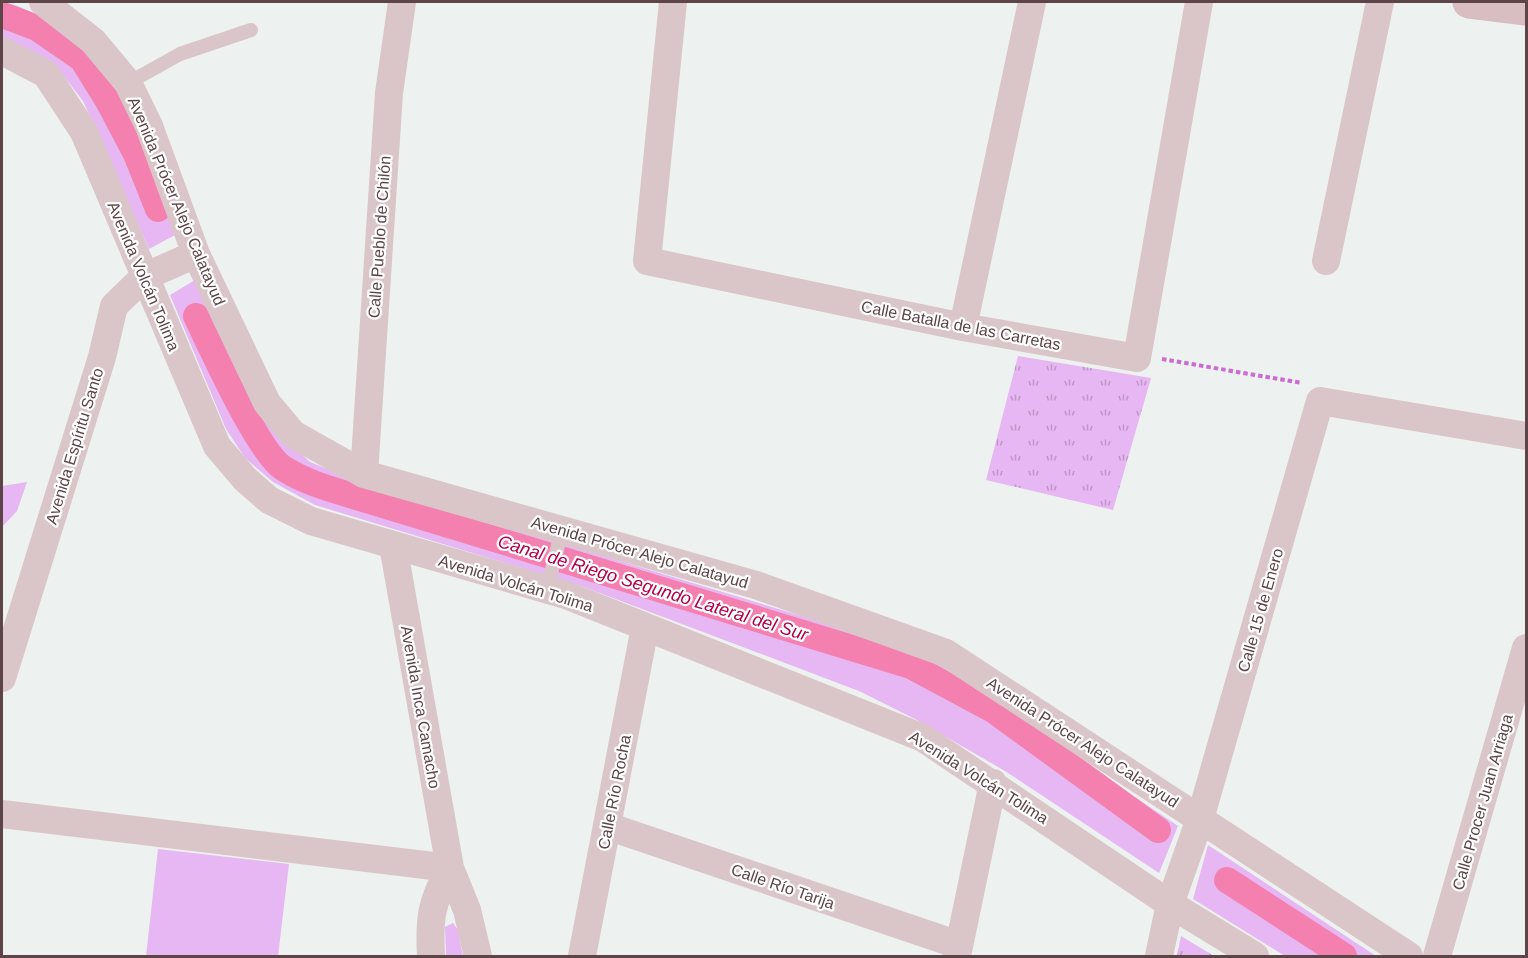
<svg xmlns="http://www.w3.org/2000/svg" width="1528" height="958" font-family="Helvetica,sans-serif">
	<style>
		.grass { fill: #e6b7f3 }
		.park { fill: url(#park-tufts) }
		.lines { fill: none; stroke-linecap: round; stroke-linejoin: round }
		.canal { stroke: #f480af; stroke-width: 26 }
		.path { stroke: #ca6cd4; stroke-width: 4; stroke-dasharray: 4.5 3; stroke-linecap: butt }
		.lane { stroke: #dac6c9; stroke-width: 14 }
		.street { stroke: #dac6c9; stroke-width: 28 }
		.secondary { stroke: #d9bec1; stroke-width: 33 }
		.labels { text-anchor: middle; stroke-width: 4.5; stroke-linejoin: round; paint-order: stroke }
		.street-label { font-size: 16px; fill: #5d4447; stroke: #fff }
		.water-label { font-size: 18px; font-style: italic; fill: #b40048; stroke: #fff }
	</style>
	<defs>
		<pattern id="park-tufts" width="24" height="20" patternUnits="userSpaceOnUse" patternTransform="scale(1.5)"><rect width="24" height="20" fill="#e6b7f3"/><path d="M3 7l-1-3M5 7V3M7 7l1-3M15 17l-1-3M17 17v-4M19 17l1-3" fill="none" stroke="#be96c7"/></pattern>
	</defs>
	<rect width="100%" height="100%" fill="#edf1ef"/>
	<!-- grass -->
	<path class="grass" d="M2,2c22,4 38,14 57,28 71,51 88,126 118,204l-28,15 -66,-148 -23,-30 -58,-33z
		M195,280l93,162 22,20 55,22 480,145 93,35 240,162 -19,47 -154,-102 -90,-52 -56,-28 -278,-105 -266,-81 -42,-23 -28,-24 -19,-29 -56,-134z
		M27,482l-10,29 -15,16v-41z
		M1208,845l168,111h-91l-92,-57z
		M158,849l131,15 -11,92h-132z
		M453,923l5,7 5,26h-17l-1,-29z"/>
	<!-- park -->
	<path class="park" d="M1018,356l133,22 -38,132 -127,-30z
		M1181,936l33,20h-37z"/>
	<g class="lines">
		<!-- canal -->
		<path class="canal" d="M2,15l35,13 45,31 26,42 28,53 22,55
			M196,316c15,31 62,136 87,152 23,15 51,22 77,30l551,168 82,44 165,120
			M1227,880l117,76"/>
		<!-- path -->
		<path class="path" d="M1162,359l140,24"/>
		<!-- lane -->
		<path class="lane" d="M128,83l52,-29 71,-24
			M547,589l15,-59"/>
		<!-- street -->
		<path class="street" d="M43,2l50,39 35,42 21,43 47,128 71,149 26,31 71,40 392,111 190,68 463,303
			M673,2l-26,259 316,66 174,31 62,-356
			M2,51l44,23 38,58 133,314 28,33 24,21 42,21 255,74 357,143 247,166 85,52
			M1326,261l54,-259
			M963,327l69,-325
			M364,474l25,-381 13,-91
			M393,545l57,323 17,42 11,46
			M2,678l100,-321 12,-51 30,-29 52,-23
			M2,814l448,54
			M607,826l352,119
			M431,956c-2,-38 0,-53 19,-88
			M582,956l63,-329
			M957,956l36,-173
			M1159,956l11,-52 30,-85 120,-418 206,35
			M1437,956l89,-308"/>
		<!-- secondary -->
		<path class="secondary" d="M1469,2l57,7"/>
	</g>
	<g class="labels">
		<!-- street labels -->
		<g class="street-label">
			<text transform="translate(177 201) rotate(67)" y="6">Avenida Prócer Alejo Calatayud</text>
			<text transform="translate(379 237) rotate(-86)" y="6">Calle Pueblo de Chilón</text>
			<text transform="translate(144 276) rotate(67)" y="6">Avenida Volcán Tolima</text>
			<text transform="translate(961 325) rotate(11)" y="6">Calle Batalla de las Carretas</text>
			<text transform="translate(74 446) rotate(-73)" y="6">Avenida Espíritu Santo</text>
			<text transform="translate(640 552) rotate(16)" y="6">Avenida Prócer Alejo Calatayud</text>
			<text transform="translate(516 583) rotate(17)" y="6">Avenida Volcán Tolima</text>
			<text transform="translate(1260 610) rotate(-74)" y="6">Calle 15 de Enero</text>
			<text transform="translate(421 707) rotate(80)" y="6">Avenida Inca Camacho</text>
			<text transform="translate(1083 742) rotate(33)" y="6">Avenida Prócer Alejo Calatayud</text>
			<text transform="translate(979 777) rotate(32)" y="6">Avenida Volcán Tolima</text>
			<text transform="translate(614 792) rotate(-79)" y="6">Calle Río Rocha</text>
			<text transform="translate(1482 802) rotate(-74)" y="6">Calle Procer Juan Arriaga</text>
			<text transform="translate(783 886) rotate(19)" y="6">Calle Río Tarija</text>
		</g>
		<!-- water labels -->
		<g class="water-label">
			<text transform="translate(653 588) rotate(17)" y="6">Canal de Riego Segundo Lateral del Sur</text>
		</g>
	</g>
	<!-- border -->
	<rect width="1528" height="958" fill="none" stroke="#5d4447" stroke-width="6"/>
</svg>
